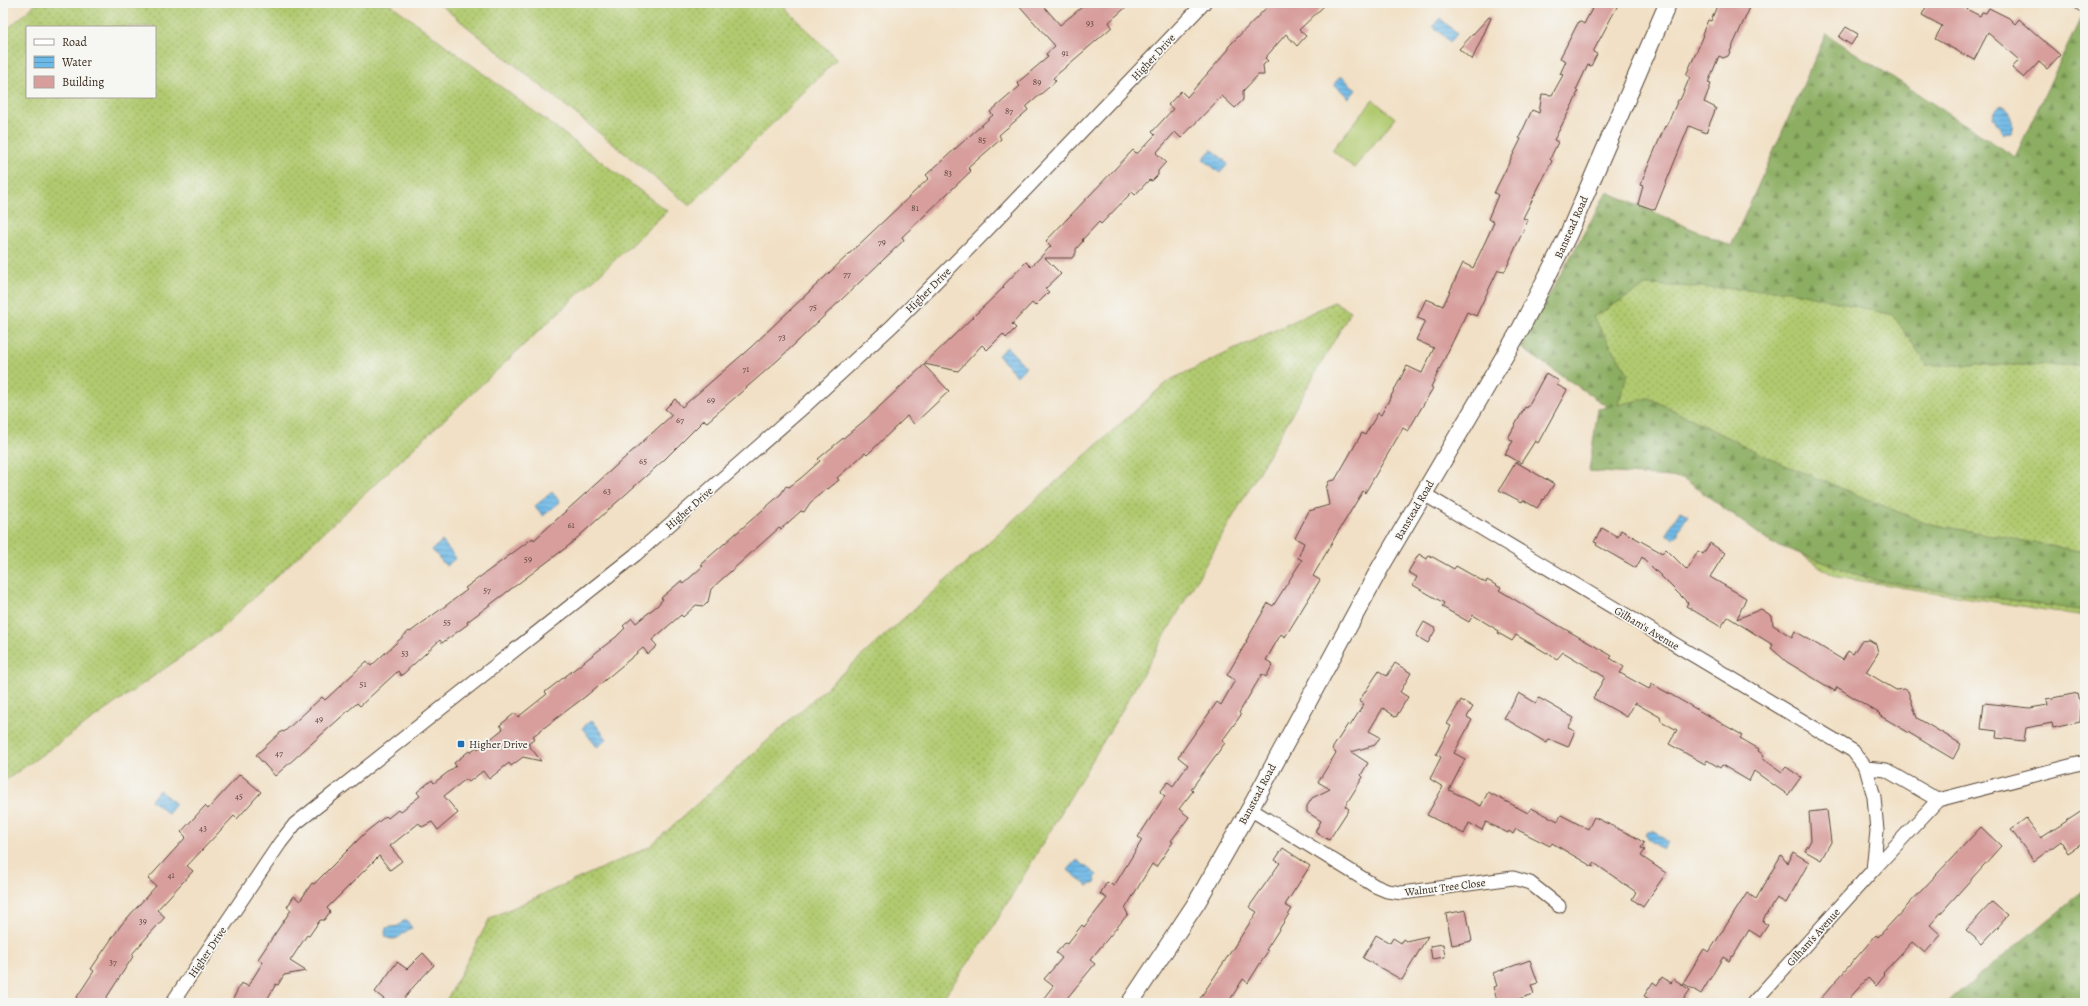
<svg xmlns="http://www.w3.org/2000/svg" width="2088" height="1006" font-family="Alegreya,serif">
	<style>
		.grass { fill: url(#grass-dots); stroke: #767a46; fill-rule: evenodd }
		.forest { fill: url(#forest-firs); stroke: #646c40 }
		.pitch { fill: #b1ca6f; stroke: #767a46 }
		.water { fill: url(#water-rules); stroke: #547282 }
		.building { fill: #d79e9c }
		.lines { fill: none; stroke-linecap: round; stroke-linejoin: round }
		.minor-casing { stroke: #564537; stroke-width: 15 }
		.tertiary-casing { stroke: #564537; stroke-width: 19 }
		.minor { stroke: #fff; stroke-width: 13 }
		.tertiary { stroke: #fff; stroke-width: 17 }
		.poi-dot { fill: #1f6fb2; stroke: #f6f6f2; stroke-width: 1.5 }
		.labels { text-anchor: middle; stroke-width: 3.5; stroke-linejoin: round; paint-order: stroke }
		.number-label { font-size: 9px; fill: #62473e }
		.street-label { font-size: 11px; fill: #3b2a1e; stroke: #f6f6f2 }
		.poi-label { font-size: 11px; fill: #3b2a1e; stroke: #f6f6f2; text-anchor: start }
	</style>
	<defs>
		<pattern id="grass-dots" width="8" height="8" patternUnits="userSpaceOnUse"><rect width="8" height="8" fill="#b1ca6f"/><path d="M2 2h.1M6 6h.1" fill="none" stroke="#91a45b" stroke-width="1.8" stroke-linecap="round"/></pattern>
		<pattern id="forest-firs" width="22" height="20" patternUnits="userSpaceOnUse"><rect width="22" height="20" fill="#8cae62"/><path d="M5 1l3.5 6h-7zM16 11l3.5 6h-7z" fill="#748e50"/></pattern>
		<pattern id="water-rules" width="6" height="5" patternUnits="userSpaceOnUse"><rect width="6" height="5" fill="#6db9e7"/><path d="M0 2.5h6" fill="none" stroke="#5b97bb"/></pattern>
	</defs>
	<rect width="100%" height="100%" fill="#f6f6f2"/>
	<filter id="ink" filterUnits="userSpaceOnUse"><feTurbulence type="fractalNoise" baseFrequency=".025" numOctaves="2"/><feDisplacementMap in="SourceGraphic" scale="8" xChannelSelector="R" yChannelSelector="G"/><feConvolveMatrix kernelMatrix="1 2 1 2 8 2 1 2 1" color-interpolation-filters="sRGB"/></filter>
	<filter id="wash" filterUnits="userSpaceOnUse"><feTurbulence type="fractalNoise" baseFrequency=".012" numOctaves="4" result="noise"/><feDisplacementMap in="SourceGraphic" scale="16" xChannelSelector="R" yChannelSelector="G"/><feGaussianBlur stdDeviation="0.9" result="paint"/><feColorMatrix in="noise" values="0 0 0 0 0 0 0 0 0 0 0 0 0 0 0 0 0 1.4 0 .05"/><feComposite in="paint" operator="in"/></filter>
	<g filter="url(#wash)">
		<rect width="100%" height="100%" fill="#f1e0c5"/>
		<!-- grass -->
		<path class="grass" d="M37,3h352l278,208 -449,420 -215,151v-749zM27,27h128v70h-128z
			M438,3h342l57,56 -147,147z
			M1607,192l124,54 354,74v296l-249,-39 -128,-83 -133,-136z
			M1334,302l17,9 -226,394 -138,232 -48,66h-494l45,-85 159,-71 519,-466z"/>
		<!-- forest -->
		<path class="forest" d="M2085,9v356h-158l-34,-50 -103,-24 -143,-6 -54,32 35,56 -10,32 31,-7 124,62 152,63 160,29v59l-213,-31 -101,-37 -88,-65 -94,-7 9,-62 10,-2 -88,-60 87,-155 124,54 95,-212 189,123z
			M2085,889v106l-11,8h-128z"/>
		<!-- pitch -->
		<path class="pitch" d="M1373,100l22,18 -41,50 -22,-18z"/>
		<!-- water -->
		<path class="water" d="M1440,18l17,16 -7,8 -17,-16z
			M1341,76l15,14 -7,8 -15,-14z
			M1999,106c12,0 18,19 12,27l-8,1 -10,-17 1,-6z
			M1212,149l16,15 -8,9 -17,-14z
			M1007,347l19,20 -9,9 -19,-21z
			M552,492l8,10 -17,14 -8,-10z
			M1680,511l8,4 -10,16 1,3 -6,4 -7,-4z
			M442,541l14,17 -10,8 -14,-16z
			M592,720l15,19 -10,8 -15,-19z
			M159,790l17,14 -8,10 -17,-14z
			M1653,830l15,12 -5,8 -16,-12 1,-2 -2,-2 3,-3 2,2z
			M1077,860l20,15 -2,3 1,4 -2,2h-3l-3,2 -20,-16z
			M403,921h4l5,7c-9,3 -14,16 -26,9l-1,-4 1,-5 12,-2z"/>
		<g id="blocks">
			<!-- building -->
			<path class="building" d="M1017,3h24l19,22 27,-22h44l-22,19 3,5 -59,51 3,3 -30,26 2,3 -29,25 2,4 -33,29 3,3 -69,66 2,3 -126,120 -71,62 -3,-2 -39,39 -98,88 -100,75 1,2 -26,19 -2,-3 -39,36 -3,-5 -38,35 -3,-3 -82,73 -19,-21 26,-24 2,1 38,-35 3,3 42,-39 4,5 38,-35 1,1 57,-42 -2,-2 68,-50 1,2 138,-125 -7,-6 10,-10 7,8 68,-59 179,-170 -3,-3 67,-60 -3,-3 30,-26 -3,-3 31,-26 -2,-3 9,-8z
				M1271,3h56l-28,27 7,6 -9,10 -11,-12 -21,24 3,3 -5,4 1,10h-6l-15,16v9l-8,8 -13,-12 -41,42 -6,-6 -19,21 10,9 -8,9v4l-6,6 -3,-1 -14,15 -3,-3 -31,32 -2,-2 -17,18 1,1 -7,8v4l-4,5h-27l16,16 -16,15 4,3 -14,14 -3,-3 -20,21 4,4 -10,10 -3,-4 -16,16 -5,-5 -24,26 -34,-7 80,-77 -1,-1 23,-24 5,5 20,-21 -5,-5 87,-91 4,4 18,-19 -3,-3 21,-23 -5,-4 13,-14 6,6 42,-48 -1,-2z
				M1595,3h24l-26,49 4,2 -6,12 -3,-1 -12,25 2,2 -2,4h1l-23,44 4,2 -8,17 2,2 -29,57 5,2 -23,51 -7,-1 -22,46 -9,-4 -36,75 2,1 -25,43 -5,-3 -38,65 -2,-2 -25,41 -25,44 7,4 -35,57 -4,-3 -15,26 7,4 -7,13 -4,-3 -23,39 2,2 -19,26 3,2 -34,46 2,2 -14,18 10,8 -18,24 2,1 -17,25 -4,-3 -27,45 3,5 -38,46 5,4 -32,39h-23l13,-17 -9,-7 18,-21 -6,-5 9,-10 2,1 15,-19 2,2 23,-29 -7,-4 7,-12 7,4 28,-46 -4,-3 27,-41 -5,-4 8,-10 5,4 15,-21 -10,-8 39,-55 4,3 14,-25 -8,-5 20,-34h-1l22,-38 5,3 29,-46 -4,-2 6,-15 -9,-5 14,-27 20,-6 -3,-17 3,-7 6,-1 27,-47 3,2 13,-22 3,2 26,-49 15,7 12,-25 -18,-8 9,-19 -8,-3 9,-19 17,7 20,-43 10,5 19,-41 2,-5 -6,-3 10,-24 -4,-2 27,-54 -2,-1 13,-28 7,3 3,-19 10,1 11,-20 -3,-1 6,-13 -6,-3 19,-37 5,3z
				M1718,3h34l-24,53 -5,2 -4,-2 -11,27 3,1 -7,18 12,6 -10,25 -17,-7 -34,84 -17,-6 5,-18 -3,-1 25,-59 1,1 12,-27h2l10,-23 -4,-2 18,-40 -2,-1 6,-14 3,1z
				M1928,3h27l25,13 2,-4 4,1 3,-5 20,10 6,6 4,-5 41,36 -13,14 -8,-7 -15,16 -12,-10 7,-8 -31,-27 -14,27 -39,-21 7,-13 -20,-11z
				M1489,17l2,1 -19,42 -13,-11z
				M1846,27l12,7 -7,11 -12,-8z
				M924,365l25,26 -35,33 -7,-8 -40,39 -2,-2 -28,25 2,2 -11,9 -1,-1 -17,15 -6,9 -3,-1 -20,18 -2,-1 -68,61 -3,13 -4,4 -8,-1 -13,12 -2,-2 -29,25 5,6 -9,8 -5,-6 -57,48 -53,40 2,3 -7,5 13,17 -18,-4 -12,9 -2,-3 -20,16 -6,-8 -14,11 -3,-3 -22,17 14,17 -20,17 -6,-8 -10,5 -3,-4 -29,23 12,15 -12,9 -11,-14 -52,52 3,4 -6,8h-4l-11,16 -2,-1 -17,26 16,10 -22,4 -6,10 -2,-1 -11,19h-34l10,-20 7,3 15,-24 -5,-3 33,-49 -4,-3 7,-11 6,5 12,-18 2,1 53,-53 19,-15 2,2 10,-8 2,2 20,-16 -3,-4 15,-12 2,3 22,-17 -2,-3 15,-12 1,1 7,-5 1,2 25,-20 -3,-4 15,-12 3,4 29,-23 -2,-2 71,-55 9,-9 -2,-2 9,-8 4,5 22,-18 5,-6 -2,-1 20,-17 2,3 20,-18 -2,-2 80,-70 5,-8 3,1 12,-9 19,-17 -2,-2 47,-39z
				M1546,373l13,8 -2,4 10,5 -29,53 -3,-2 -14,22 -16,-9 8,-13 -5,-3 17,-31 2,1z
				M1516,462l38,22 -10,16 -1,-1 -6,9 -14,-8 -1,2 -23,-12z
				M1602,528l16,9 3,-7 41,23 4,-4 21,21 11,-19 5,3 7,-11 15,10 -15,24 36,21 -9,21 24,-10 11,7 1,9 19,12 3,-6 48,29 5,-9 5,3 8,-13 8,-1 7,4 2,9 -12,19 30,18 8,-1 4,2 9,27 44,26 -8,15 -74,-44 1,-1 -43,-27 -2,4 -48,-29 -16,-14 2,-3 -45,-28 -7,10 -35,-21 2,-3 -46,-46 -6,11 -40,-23 1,-2 -3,-1z
				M1419,554l8,5 2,-4 25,14 2,-3 30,17 1,-3 14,8 -2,2 31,19 82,47 -2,2 14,9 -4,6 29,16 3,-5 83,47 7,4 -2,3 19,11 -1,2 6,4 -2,3 20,14 4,-5 15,10 -13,18 -34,-24 -5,10 -27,-16 -2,3 -13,-8 -2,4 -36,-20 8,-14 -16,-9 -1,-4 -25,-14 -8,14 -34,-19 12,-21 -42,-25 -6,7 -41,-24 -4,6 -14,-8 1,-2 -26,-16 -4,7 -27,-15 2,-4 -31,-18 4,-8 -9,-5z
				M1424,622l12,7 -8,14 -12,-7z
				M1395,663l16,10 -11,19 8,5 -12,20 -13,-9 -14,23 11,6 -5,8 -24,7 17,11 -7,12 2,2 -18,29 4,3 -20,31 -14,-8 6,-11 -14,-9v-6l5,-8 18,-9 -12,-7 18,-29 -4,-4 16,-25 2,2 14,-22 -5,-3 20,-30 8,5z
				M1519,693l17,10 3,-5 35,20 -6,10 7,3 -7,16 -19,-8 -2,4 -43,-25z
				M2078,693l3,13 -1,16 -27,6 -1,-5 -26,5 -2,13 -28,-3 1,-7 -16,-2 3,-26 46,5 18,-3 -1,-6z
				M1461,700l12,7 -6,10 5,3 -18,33 11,6 -16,31 32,16 7,-14 40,21 3,-5 27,13 3,-6 27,14 6,-12 41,20 9,6 -3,5 4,2 -4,6 25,17 -23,34 -11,-8 4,-7 -42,-29 -1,4 -41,-24 -2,3 -34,-17 -3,5 -4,-3 -1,2 -22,-11 -4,8 -13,-7 -5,11 -37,-19 16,-28 -13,-8 11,-22 -5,-3 15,-28 -4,-2z
				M240,774l21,18 -24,27 -3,-3 -47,50 6,5 -36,39 8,7 -33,37 2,1 -31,48h-30l21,-32 -3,-2 30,-44 35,-39 -8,-7 38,-42 -5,-5 24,-26 3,3z
				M2085,809v33l-17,11 -7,-12 -27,20 -23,-31 15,-12 15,20z
				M1827,810l4,32 -10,18 -16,-9 6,-11 -2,-28z
				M1981,827l20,19 -71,79 11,10 -16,18 -13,-11 -29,31 2,2 -9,11 -8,-8 -23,25h-28l59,-68 2,2z
				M1283,848l27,18 -25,39 7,4 -26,41 2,1 -20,32 -5,-4 -15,24h-31l60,-91 -8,-5 31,-44 -5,-3z
				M1793,852l16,10 -23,41 -9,-5 -13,20 -1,4 5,3 -8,12 -11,-7 -16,27 -1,-1 -3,5 -6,-4 -22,37 -18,-11 21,-34 5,3 38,-59 9,6 25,-44 6,8z
				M1992,902l16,14 -26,28 -16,-14z
				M1466,910l6,31 -20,4 -6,-31z
				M1376,935l14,8 3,-5 8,5 2,-4 3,2 22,-5 -26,44 -39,-22z
				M1443,944l2,13 -13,2 -2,-13z
				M423,953l11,12 -20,21 -13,17h-12l-14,-11 22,-30 10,7z
				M1530,960l8,23 -7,2 3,9 -16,5 1,4h-21l-5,-16 4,-1 -4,-13z
				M1662,977l9,6 3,-4 16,11 -9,13h-26l-11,-7 9,-14 4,3z"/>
		</g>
	</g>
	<g filter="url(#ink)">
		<use href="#blocks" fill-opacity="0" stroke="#564537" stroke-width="1"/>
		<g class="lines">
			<defs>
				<path id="minor" d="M2080,3l5,4
					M1424,494l429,257 13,17 8,29 3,34 -4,39 -120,133
					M1866,768l20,2 52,30
					M1250,809l125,77 12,5 15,2 111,-15 17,5 29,23
					M1873,870l65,-70 147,-38
					M172,1003l108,-160 15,-19 340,-269 172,-151 85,-78 95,-96 217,-227"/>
				<path id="tertiary" d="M1130,1003l67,-101 53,-93 130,-241 141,-240 47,-93 100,-232"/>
			</defs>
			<!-- minor casing -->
			<use href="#minor" class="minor-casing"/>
			<!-- tertiary casing -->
			<use href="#tertiary" class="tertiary-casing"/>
			<!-- minor -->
			<use href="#minor" class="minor"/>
			<!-- tertiary -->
			<use href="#tertiary" class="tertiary"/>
		</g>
	</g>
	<!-- markers -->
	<rect class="poi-dot" x="457" y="740" width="8" height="8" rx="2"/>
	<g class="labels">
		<!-- number labels -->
		<g class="number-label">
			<text x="1090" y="26">93</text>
			<text x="1065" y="56">91</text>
			<text x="1037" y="85">89</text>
			<text x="1009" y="114">87</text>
			<text x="982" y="143">85</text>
			<text x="948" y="176">83</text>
			<text x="915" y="211">81</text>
			<text x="882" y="245">79</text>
			<text x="847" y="277">77</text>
			<text x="813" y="310">75</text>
			<text x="782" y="340">73</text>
			<text x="746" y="372">71</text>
			<text x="711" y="403">69</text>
			<text x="680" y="423">67</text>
			<text x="643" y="464">65</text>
			<text x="607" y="494">63</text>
			<text x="571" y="528">61</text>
			<text x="528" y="562">59</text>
			<text x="487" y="593">57</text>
			<text x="447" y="625">55</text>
			<text x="405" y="656">53</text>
			<text x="363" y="687">51</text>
			<text x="319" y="722">49</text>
			<text x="279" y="756">47</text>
			<text x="239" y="799">45</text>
			<text x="203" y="831">43</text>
			<text x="171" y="878">41</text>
			<text x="143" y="924">39</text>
			<text x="113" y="965">37</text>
		</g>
		<!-- street labels -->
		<g class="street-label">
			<text transform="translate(1153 57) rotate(-47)" y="4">Higher Drive</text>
			<text transform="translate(1571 227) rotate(-66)" y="4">Banstead Road</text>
			<text transform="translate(928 290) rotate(-45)" y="4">Higher Drive</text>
			<text transform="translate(689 508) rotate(-41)" y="4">Higher Drive</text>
			<text transform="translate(1414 510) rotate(-60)" y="4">Banstead Road</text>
			<text transform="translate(1647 628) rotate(31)" y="4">Gilham's Avenue</text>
			<text transform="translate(1257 794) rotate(-62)" y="4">Banstead Road</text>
			<text transform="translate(1445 887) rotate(-7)" y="4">Walnut Tree Close</text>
			<text transform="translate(1813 937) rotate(-48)" y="4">Gilham's Avenue</text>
			<text transform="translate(207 952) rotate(-56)" y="4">Higher Drive</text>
		</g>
		<!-- poi labels -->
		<g class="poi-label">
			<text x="469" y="748">Higher Drive</text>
		</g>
	</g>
	<!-- margin -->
	<rect width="2088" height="1006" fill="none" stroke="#f6f6f2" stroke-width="16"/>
	<!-- legend -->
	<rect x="26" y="26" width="130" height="72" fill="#f6f6f2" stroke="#aba49d"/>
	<rect x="34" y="39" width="20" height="6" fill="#ffffff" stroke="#aba49d"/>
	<text x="62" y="46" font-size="12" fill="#3b2a1e">Road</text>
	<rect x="34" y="56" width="20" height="12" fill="url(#water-rules)" stroke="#aba49d"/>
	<text x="62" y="66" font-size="12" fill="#3b2a1e">Water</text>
	<rect x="34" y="76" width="20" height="12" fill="#d79e9c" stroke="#aba49d"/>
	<text x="62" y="86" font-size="12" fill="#3b2a1e">Building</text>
</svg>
